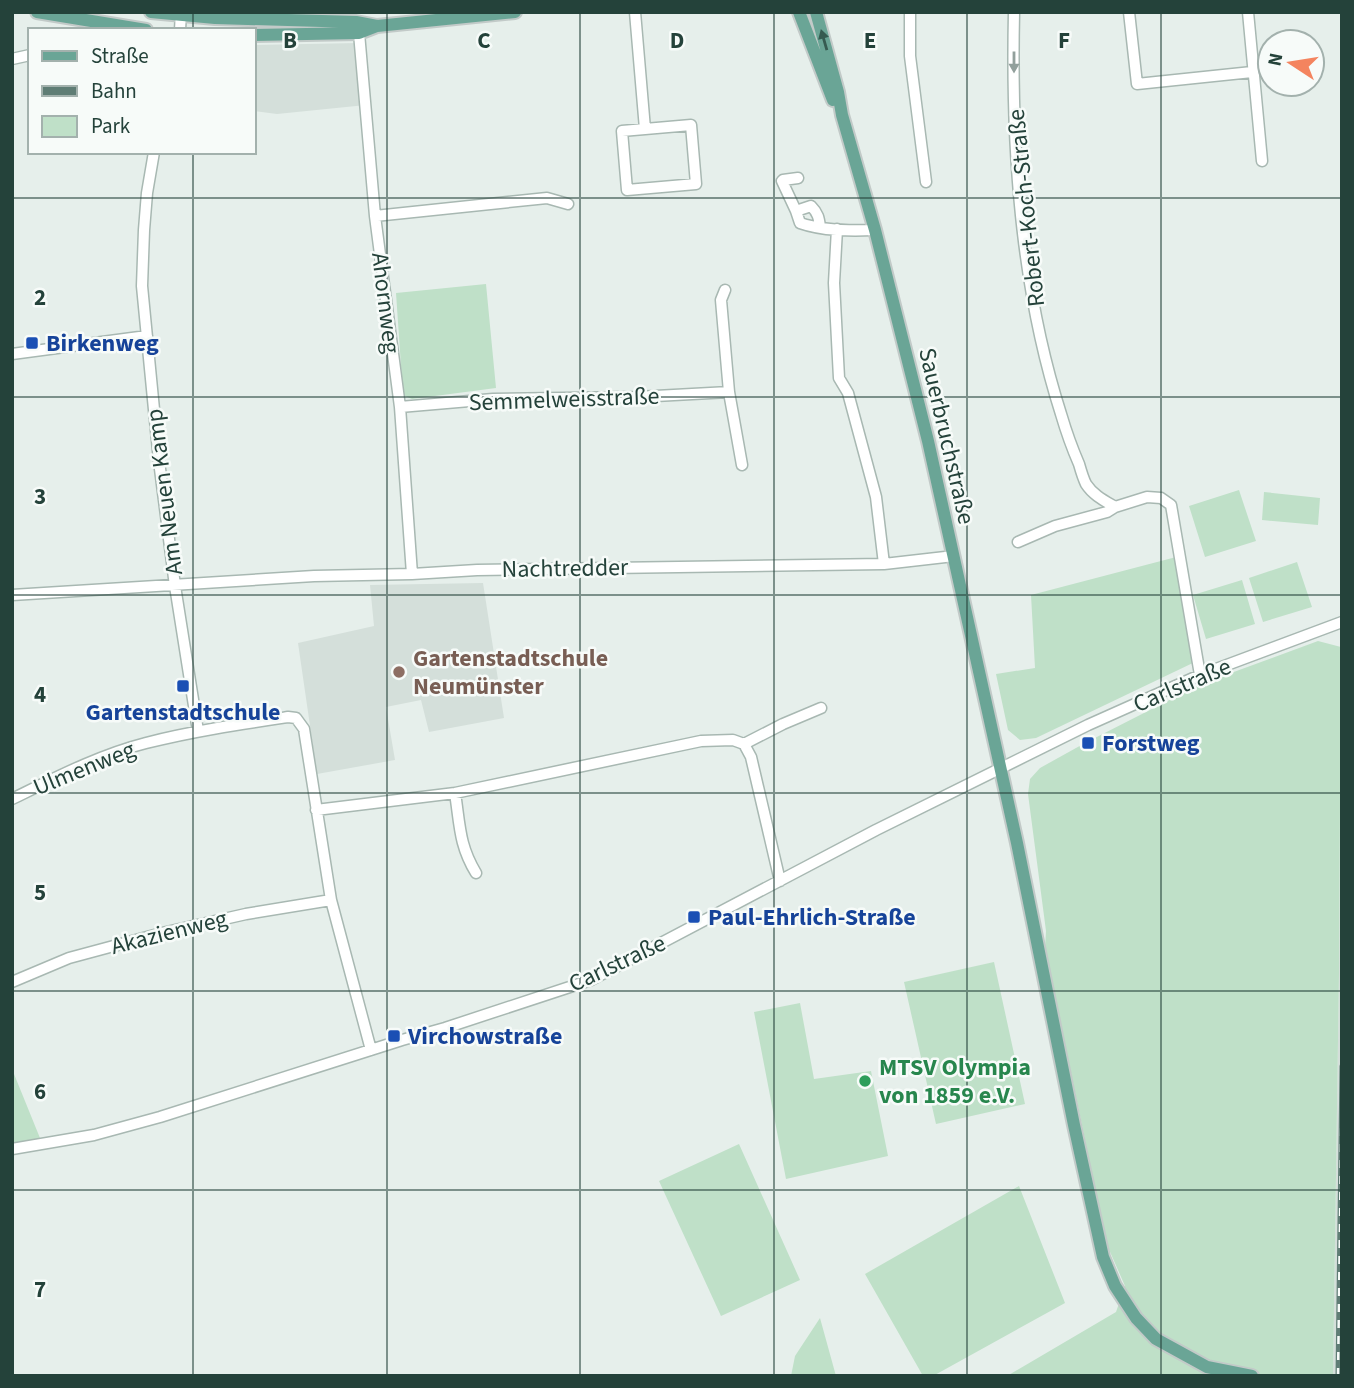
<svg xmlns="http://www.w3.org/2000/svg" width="1354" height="1388" font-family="'Source Sans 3',sans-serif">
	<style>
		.built { fill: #d4dfda }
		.green { fill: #bfe0c8 }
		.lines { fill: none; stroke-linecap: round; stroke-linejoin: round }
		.minor-casing { stroke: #a8b8b2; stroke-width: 13 }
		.major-casing { stroke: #c2cac8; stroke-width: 16 }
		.minor { stroke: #fff; stroke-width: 10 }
		.major { stroke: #6aa596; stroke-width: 12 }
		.rail-casing { stroke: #5f7d75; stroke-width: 5 }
		.rail { stroke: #f7fbf9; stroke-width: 2.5; stroke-dasharray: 8; stroke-linecap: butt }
		.oneway { fill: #365b51 }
		.oneway2 { fill: #92a09c }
		.grid { fill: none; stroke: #24423a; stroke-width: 2; stroke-opacity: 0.55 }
		.transit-dot { fill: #1a4fb4; stroke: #f7fbf9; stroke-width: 2.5 }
		.education-dot { fill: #8d6e63; stroke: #f7fbf9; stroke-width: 2.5 }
		.leisure-dot { fill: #2e9e5b; stroke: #f7fbf9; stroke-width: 2.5 }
		.labels { text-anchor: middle; stroke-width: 5; stroke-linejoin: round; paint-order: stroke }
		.street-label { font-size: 24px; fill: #24423a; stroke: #f7fbf9 }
		.transit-label { font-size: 24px; font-weight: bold; fill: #164399; stroke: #f7fbf9; text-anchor: start }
		.education-label { font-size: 24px; font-weight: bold; fill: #785e54; stroke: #f7fbf9; text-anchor: start }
		.leisure-label { font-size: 24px; font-weight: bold; fill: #27864d; stroke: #f7fbf9; text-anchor: start }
		.grid-label { font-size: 23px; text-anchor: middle; font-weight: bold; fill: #24423a; stroke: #f7fbf9; stroke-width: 5; stroke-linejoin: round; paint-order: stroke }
	</style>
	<rect width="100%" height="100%" fill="#e6efeb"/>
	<!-- built -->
	<path class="built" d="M358,43l8,62 -89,9 -23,-3v-66z
		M483,583l21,135 -75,14 -8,-32 -35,7 9,53 -78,14 -19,-131 76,-17 -4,-41z
		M1342,593v783h-9l6,-402z"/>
	<!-- green -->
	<path class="green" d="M486,284l10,104 -84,11 -9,-4 -7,-102z
		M1239,490l17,51 -51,16 -16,-51z
		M1264,492l56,6 -2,27 -56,-5z
		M1180,556l17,105 -161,77 -16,2 -12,-10 -12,-56 39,-6 -4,-73z
		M1297,562l15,45 -49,15 -14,-44z
		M1242,580l13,44 -49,15 -13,-44z
		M1318,641l23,6 -2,327 -6,402h-326l109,-64 9,-26 -18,-41 -62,-297 1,-17 -18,-137 2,-15 10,-11 45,-25 116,-59z
		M994,962l31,142 -89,20 -32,-142z
		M800,1003l14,76 57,-8 17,85 -102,23 -32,-167z
		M12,1069l30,74 -30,5z
		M739,1144l61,136 -79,36 -62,-135z
		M1019,1186l46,117 -132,73h-10l-58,-102z
		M820,1318l16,58h-45l4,-20z"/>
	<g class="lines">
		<defs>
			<path id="minor" d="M635,12l10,117
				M910,12v44l16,126
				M1014,12c-3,134 6,274 47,402 5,17 11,34 18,50 2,7 4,14 7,20 7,11 19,17 29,23
				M1129,12l8,72 115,-12
				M1248,12l14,149
				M180,30l1,-18
				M359,33l16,183 25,191 12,167
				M12,59l18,-4
				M691,125l5,59 -69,6 -5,-59z
				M154,152l-7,41 -3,37 -2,56 17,175 16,125 23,145
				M798,178l-15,2 -1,1 14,30 4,12c23,8 50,8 75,7
				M796,211l15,-5c7,7 8,12 9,21
				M375,216l172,-18 21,6
				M837,229l-3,54 5,95 9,15 28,104 8,67
				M725,290l-4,10 8,92 13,73
				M12,354l135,-18
				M400,407l93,-8 144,-2 92,-5
				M1018,542l37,-16 52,-14 8,-5 32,-10 14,1 10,7 29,170
				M12,595l302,-19 98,-2 65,-4 407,-6 70,-8
				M744,744l39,-20 38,-16
				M455,793c5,32 4,52 21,80
				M12,799c43,-21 87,-44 134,-56 47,-12 95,-19 142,-26l8,1 8,11 27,171 40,150
				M316,810l139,-17 246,-52 32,-1 11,4 7,13 29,124
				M12,982l57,-24 93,-25 84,-19 85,-14
				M12,1149l82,-14 66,-18 242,-77 43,-12 146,-48 285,-150 212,-105 112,-50 142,-53"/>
			<path id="major" d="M37,12l109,18
				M151,12l64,6 141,4 21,4 138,-14
				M799,12l34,88
				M816,12l22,80 4,23 33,115 53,211 89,402 57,282 29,132 12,29 21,32 20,21 51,28 45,9
				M254,35l105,-2 18,-7"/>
		</defs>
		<!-- minor casing -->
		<use href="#minor" class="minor-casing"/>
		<!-- major casing -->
		<use href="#major" class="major-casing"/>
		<!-- minor -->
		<use href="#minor" class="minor"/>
		<!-- major -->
		<use href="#major" class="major"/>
		<defs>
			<path id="rail" d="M1338,1376l4,-310"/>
		</defs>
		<!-- rail casing -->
		<use href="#rail" class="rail-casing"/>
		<!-- rail -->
		<use href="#rail" class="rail"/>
	</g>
	<!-- one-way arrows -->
	<defs><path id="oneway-solid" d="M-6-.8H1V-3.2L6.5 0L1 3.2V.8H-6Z" transform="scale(1.75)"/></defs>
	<use class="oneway" href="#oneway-solid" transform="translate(824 40) rotate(-106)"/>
	<use class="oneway2" href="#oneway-solid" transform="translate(1014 62) rotate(90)"/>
	<!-- grid -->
	<path class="grid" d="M193,12v18M387,12v1364M580,12v1364M774,12v1364M967,12v1364M1161,12v1364M193,152v1224M12,198h1330M12,397h1330M12,595h1330M12,793h1330M12,991h1330M12,1190h1330"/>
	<!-- markers -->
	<g class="transit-dot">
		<rect x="25" y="336" width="14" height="14" rx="3.5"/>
		<rect x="176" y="679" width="14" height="14" rx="3.5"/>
		<rect x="1081" y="736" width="14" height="14" rx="3.5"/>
		<rect x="687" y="910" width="14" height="14" rx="3.5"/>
		<rect x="387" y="1029" width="14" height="14" rx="3.5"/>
	</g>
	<circle class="education-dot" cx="399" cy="672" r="7"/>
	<circle class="leisure-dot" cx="865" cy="1081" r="7"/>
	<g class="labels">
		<!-- street labels -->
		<g class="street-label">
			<text transform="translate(1026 208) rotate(-96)" y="8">Robert-Koch-Straße</text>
			<text transform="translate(386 303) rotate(83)" y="8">Ahornweg</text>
			<text transform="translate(564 399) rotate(-2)" y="8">Semmelweisstraße</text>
			<text transform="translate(947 436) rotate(77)" y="8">Sauerbruchstraße</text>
			<text transform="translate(164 492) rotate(-97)" y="8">Am Neuen Kamp</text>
			<text transform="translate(565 568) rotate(-1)" y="8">Nachtredder</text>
			<text transform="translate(1182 685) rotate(-23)" y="8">Carlstraße</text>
			<text transform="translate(84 768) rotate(-22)" y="8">Ulmenweg</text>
			<text transform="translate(169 932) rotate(-14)" y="8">Akazienweg</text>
			<text transform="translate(617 963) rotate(-25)" y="8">Carlstraße</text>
		</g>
		<!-- transit labels -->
		<g class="transit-label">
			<text x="46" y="351">Birkenweg</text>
			<text x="183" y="720" text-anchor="middle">Gartenstadtschule</text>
			<text x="1102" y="751">Forstweg</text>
			<text x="708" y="925">Paul-Ehrlich-Straße</text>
			<text x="408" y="1044">Virchowstraße</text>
		</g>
		<!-- education labels -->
		<g class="education-label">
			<text x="413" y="666">Gartenstadtschule<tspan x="413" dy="28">Neumünster</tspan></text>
		</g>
		<!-- leisure labels -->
		<g class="leisure-label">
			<text x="879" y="1075">MTSV Olympia<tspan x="879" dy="28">von 1859 e.V.</tspan></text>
		</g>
	</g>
	<g class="grid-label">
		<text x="290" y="48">B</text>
		<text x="484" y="48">C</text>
		<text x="677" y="48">D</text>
		<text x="870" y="48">E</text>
		<text x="1064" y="48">F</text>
		<text x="40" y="305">2</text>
		<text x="40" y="504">3</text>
		<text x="40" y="702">4</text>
		<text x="40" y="900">5</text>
		<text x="40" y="1099">6</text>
		<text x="40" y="1297">7</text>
	</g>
	<!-- border -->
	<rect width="1354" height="1388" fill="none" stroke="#24423a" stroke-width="28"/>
	<!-- legend -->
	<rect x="28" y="28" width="228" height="126" fill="#f7fbf9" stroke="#a3b1ad" stroke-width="2"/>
	<rect x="42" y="51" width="35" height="10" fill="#6aa596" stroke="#a3b1ad" stroke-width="2"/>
	<text x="91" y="63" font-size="21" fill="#24423a">Straße</text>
	<rect x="42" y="86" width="35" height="10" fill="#5f7d75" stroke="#a3b1ad" stroke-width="2"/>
	<text x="91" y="98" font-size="21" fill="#24423a">Bahn</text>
	<rect x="42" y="116" width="35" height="21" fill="#bfe0c8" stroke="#a3b1ad" stroke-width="2"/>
	<text x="91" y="133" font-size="21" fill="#24423a">Park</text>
	<!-- north arrow -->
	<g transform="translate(1291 63) rotate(282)"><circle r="33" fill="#f7fbf9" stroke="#a3b1ad" stroke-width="2"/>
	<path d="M0-5L12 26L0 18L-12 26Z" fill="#f4845f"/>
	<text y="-10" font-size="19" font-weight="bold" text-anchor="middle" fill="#24423a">N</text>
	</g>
</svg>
